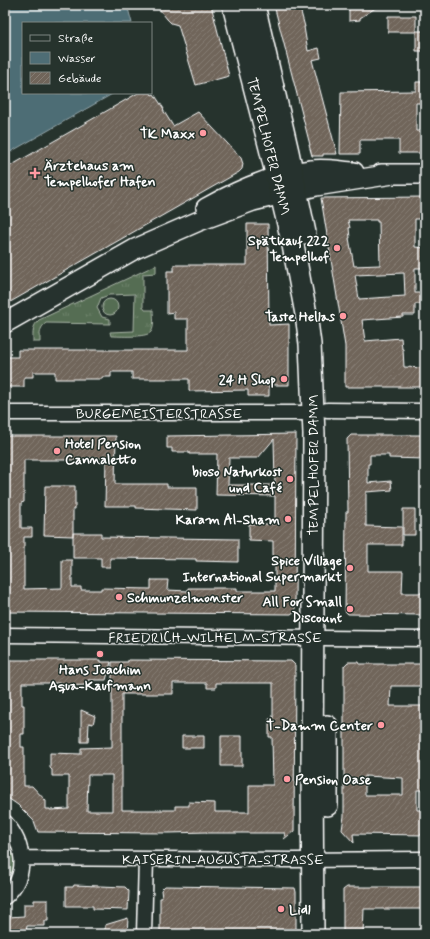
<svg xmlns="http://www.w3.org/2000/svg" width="430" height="939" font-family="Mynerve,sans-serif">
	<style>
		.grass { fill: url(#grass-tufts); stroke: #aab6a8 }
		.water { fill: #4e6d75; stroke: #95a7ac }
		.building { fill: url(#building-hatch); stroke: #fff; fill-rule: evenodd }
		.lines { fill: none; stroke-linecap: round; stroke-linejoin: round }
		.street-casing { stroke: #fff; stroke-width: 17 }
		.secondary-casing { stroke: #fff; stroke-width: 22 }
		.primary-casing { stroke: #fff; stroke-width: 24 }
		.street { stroke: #26332d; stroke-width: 14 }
		.secondary { stroke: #26332d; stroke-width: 19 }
		.primary { stroke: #26332d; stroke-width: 21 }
		.poi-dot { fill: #ff9aa2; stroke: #26332d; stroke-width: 1.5 }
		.labels { text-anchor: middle; stroke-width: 3; stroke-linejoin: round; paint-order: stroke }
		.poi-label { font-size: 14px; font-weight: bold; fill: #fff; stroke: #26332d; text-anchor: end }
		.street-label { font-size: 14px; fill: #fff; stroke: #26332d }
	</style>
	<defs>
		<pattern id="grass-tufts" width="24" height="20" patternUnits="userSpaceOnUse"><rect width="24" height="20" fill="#556d52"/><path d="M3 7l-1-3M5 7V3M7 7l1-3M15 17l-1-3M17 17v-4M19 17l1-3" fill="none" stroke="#6e836c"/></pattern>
		<pattern id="building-hatch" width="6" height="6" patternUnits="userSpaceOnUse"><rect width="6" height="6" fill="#70655a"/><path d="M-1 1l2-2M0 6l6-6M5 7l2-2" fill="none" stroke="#857c73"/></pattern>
	</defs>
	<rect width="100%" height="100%" fill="#26332d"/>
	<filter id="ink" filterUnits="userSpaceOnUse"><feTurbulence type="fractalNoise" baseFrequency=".025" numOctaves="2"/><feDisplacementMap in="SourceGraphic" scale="8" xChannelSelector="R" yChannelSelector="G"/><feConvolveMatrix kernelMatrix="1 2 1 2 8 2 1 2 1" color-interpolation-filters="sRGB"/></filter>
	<g filter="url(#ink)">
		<!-- grass -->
		<path class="grass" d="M156,265v8l-13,1v33l2,3h8c0,6 2,17 -2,22 -5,6 -32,4 -40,4l-1,-4 24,-1 1,-37 -26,1 -8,3 -4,10 5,9 8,2v5l-64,-1c-7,5 -6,11 -6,19h-7c0,-9 -1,-16 6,-22z
			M102 307a8 8 0 1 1 16 0a8 8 0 1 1-16 0Z
			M13,851l1,11 -2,11 -7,-2v-17z"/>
		<!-- water -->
		<path class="water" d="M5,5h122l5,18h-109v70h91l-109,62z"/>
		<!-- building -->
		<path class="building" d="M156,5h55l18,71 -33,9 -18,-60 -7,-2 -4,-4z
			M274,5h25l6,22h-1l4,24 11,-3 2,10 -9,2 25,94h-14v2h-11l-3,-11h1z
			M349,5h31l-20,13v2l-11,1z
			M388,16h28v16h-28z
			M416,31h9v20h-9z
			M416,82h9v21h-9v28h9v22h-26v-13h-39v14h-20l1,-62 75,-1z
			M138,93h13l1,2 2,-1 10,15 -1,1 10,16 25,-14 43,46 2,6 -1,5 -3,3 -234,133v-136z
			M425,197v22h-10v28l10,1v20h-10v25h10v11h-10v11h-12v2l-41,3 3,21 36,-3 1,11h1l1,18 21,1v19h-80v-41l-24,-148zM348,220h29v2h2l1,43 -26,1 -5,-28h1l-1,-10h1zM404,273l1,23 -46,3 -4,-24z
			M247,224h21l1,101 20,-1v61h-20v11h-21v-6l-59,1v-12h-57v-7h-21v5h-9v2h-47v-7h-22v5h-9v10h-19v-30h13v-7h170v-31h-14v-7l-7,1v-42h7v-6h73z
			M296,434l-1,177 -4,3 -286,-2v-176h111l-1,48h52v3h30v23l-61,-2v-2h-31l1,-48h-18v2h-64v42l-3,1v25h11v9h-8v52l38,-1v-28h10v27h9v3h20v-2l50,1v-9h17l-1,10 21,1v-3h49v3h38v-30h-2v-20l-24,-1v-16h26v-28l-59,-1 1,-41h-28v-2h-17v-4h-5v-12zM274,439l1,46h-47l1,-27h29z
			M351,435h74v24l-36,-1v-3h-19v9h-2v19l23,-2 1,9 -26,2v34l36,1v18h-34v26h35l-1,22h23v22l-77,-1 -3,-3 1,-99h2l-1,-73z
			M45,486h30v23h-2v27l-29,-1z
			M403,509h12v26h-12z
			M73,533h28v4l137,2v23l-42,-1v-2l-86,-1v9h-9v-9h-28z
			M5,660h96v2h10l-5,18h-18v5l-28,1v-3h-38v22h2v29h-3v13h3v39h8l14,15v8h4v1l19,-1v-33h-17v-6l-2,-2v-15l31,1v-6l31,-1v-85h16v-2l163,1 4,4 -1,166 -10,8 1,-6h-78v-1l-38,1 -131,-1 -4,-11 -16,-16 -13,-9zM173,683h34v5h9v-5h57v36h-4v18h3l1,48h-24v27h-34v-9l-26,-1v4h-14v4h-53v-116h51zM88,775h24v36h-25z
			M348,662h10l1,2h66v22h-34l-1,20h35v84h-8v20h8v25l-72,-1 1,9 -12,-13 2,-14v-150zM365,776l38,2v17h-38z
			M81,710l14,6 -2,8 -4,-1 -1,19h-7z
			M182,736h22v12h-22z
			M221,736h21v30h-21z
			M74,885l51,2 4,4 -1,19 -35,-1v-3h-27v-19h7z
			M165,886l130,2 1,4v42h-136v-36h2l-1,-8z
			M347,887h78v22h-61l-1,25h-20v-44z
			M34,900h14v21h-3v5h-18l-1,6h-3v2h-18v-12h3v-5l16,-1v-12h10z
			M128,918l-1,16h-22v-9z"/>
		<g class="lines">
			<defs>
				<path id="street" d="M327,410l98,1
					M5,413h309
					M5,635l420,4
					M5,822c20,22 24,53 0,75
					M22,858l272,2 131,-1
					M144,934l2,-75"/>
				<path id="secondary" d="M381,174h44
					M206,208c32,-18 68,-34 105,-38 13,-2 29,1 43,2
					M5,323l130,-74 64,-28 54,-20 63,-15 77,-12"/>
				<path id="primary" d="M233,5l37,143 23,97 13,69 4,30 4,90 -2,334 1,166
					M254,5l34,147 17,81
					M327,805v-79"/>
			</defs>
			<!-- street casing -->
			<use href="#street" class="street-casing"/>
			<!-- secondary casing -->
			<use href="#secondary" class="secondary-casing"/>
			<!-- primary casing -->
			<use href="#primary" class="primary-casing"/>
			<!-- street -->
			<use href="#street" class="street"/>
			<!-- secondary -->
			<use href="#secondary" class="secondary"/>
			<!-- primary -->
			<use href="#primary" class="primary"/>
		</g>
	</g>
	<!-- markers -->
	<g class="poi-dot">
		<circle cx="203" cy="133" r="4"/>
		<path d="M33 167h4v4h4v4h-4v4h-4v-4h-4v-4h4z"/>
		<circle cx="337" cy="248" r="4"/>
		<circle cx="343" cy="316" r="4"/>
		<circle cx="284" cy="379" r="4"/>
		<circle cx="57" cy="451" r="4"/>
		<circle cx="290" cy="479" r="4"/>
		<circle cx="288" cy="519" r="4"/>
		<circle cx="350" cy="568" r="4"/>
		<circle cx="119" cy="597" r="4"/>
		<circle cx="350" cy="609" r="4"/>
		<circle cx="100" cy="654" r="4"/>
		<circle cx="381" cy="725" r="4"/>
		<circle cx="287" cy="779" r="4"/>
		<circle cx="281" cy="909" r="4"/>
	</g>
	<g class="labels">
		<!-- poi labels -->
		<g class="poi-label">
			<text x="195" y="138">TK Maxx</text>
			<text x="44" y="170" text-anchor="start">Ärztehaus am<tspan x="44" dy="16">Tempelhofer Hafen</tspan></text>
			<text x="329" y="245">Spätkauf 222<tspan x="329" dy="16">Tempelhof</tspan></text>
			<text x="335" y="321">Taste Hellas</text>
			<text x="276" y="384">24 H Shop</text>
			<text x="65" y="448" text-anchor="start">Hotel Pension<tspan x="65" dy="16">Cannaletto</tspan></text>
			<text x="282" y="476">bioso Naturkost<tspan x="282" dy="16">und Café</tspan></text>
			<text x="280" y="524">Karam Al-Sham</text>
			<text x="342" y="565">Spice Village<tspan x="342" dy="16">International Supermarkt</tspan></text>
			<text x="127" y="602" text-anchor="start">Schmunzelmonster</text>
			<text x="342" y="606">All For Small<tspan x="342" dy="16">Discount</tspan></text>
			<text x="100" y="674" text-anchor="middle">Hans Joachim<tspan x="100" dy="16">Aqua-Kaufmann</tspan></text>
			<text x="373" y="730">T-Damm Center</text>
			<text x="295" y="784" text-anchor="start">Pension Oase</text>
			<text x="289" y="914" text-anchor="start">Lidl</text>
		</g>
		<!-- street labels -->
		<g class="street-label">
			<text transform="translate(269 146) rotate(76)" y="5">TEMPELHOFER DAMM</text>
			<text x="159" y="418">BURGEMEISTERSTRASSE</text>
			<text transform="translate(313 465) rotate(-90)" y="5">TEMPELHOFER DAMM</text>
			<text x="215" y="642">FRIEDRICH-WILHELM-STRASSE</text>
			<text x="223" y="864">KAISERIN-AUGUSTA-STRASSE</text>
		</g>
	</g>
	<!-- margin -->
	<rect width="430" height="939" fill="none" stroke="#26332d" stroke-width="20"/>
	<rect x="10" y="10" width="410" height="919" fill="none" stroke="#fff" stroke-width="1.5" filter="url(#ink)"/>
	<!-- legend -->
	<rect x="22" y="22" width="130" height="72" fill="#26332d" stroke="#7d8581"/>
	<rect x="30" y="35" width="20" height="6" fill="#26332d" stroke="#7d8581"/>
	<text x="58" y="42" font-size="12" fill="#ffffff">Straße</text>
	<rect x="30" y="52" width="20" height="12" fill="#4e6d75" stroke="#7d8581"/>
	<text x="58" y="62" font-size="12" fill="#ffffff">Wasser</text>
	<rect x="30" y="72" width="20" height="12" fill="url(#building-hatch)" stroke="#7d8581"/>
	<text x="58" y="82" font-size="12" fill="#ffffff">Gebäude</text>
</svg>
